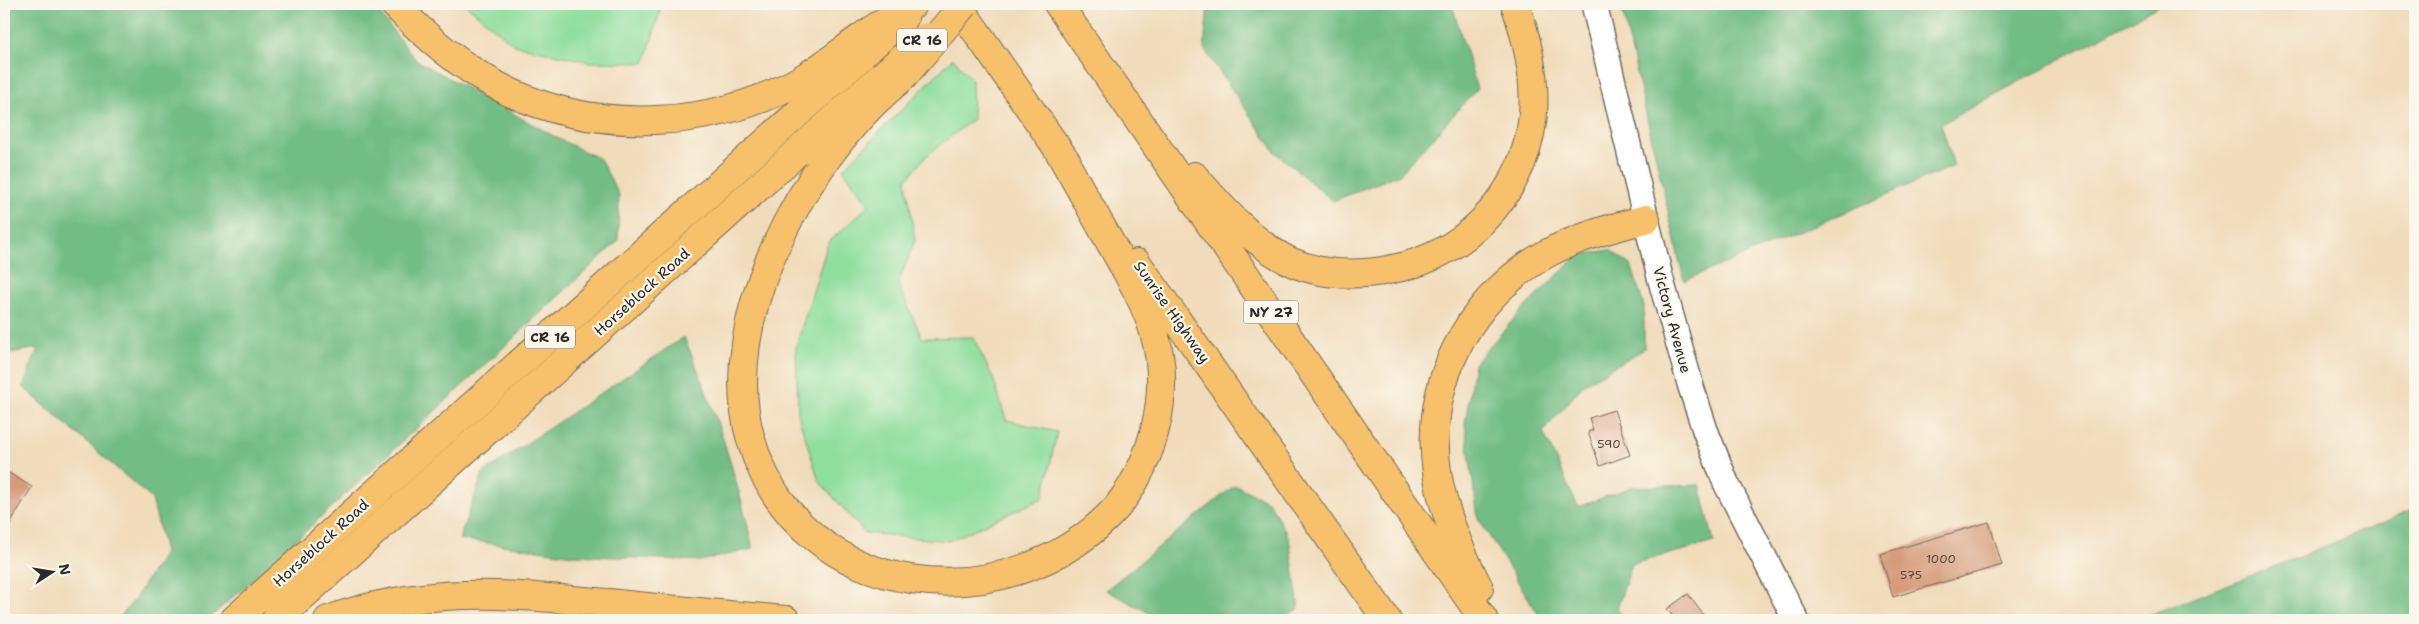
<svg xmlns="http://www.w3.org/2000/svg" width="2419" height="624" font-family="'Shantell Sans',sans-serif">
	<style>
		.green { fill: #8ede9d; stroke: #5c8464 }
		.forest { fill: #72bd84; stroke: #4e7458 }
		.building { fill: #d69b7a }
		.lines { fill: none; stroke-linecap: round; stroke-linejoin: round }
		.tertiary-casing { stroke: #70695d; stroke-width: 28 }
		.primary-casing { stroke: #70695d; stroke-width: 30 }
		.motorway-casing { stroke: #70695d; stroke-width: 30 }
		.tertiary { stroke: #fff; stroke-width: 25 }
		.primary { stroke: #f6c16b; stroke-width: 28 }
		.motorway { stroke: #f6c16b; stroke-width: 28 }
		.primary-bridge-casing { stroke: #70695d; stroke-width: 30; stroke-linecap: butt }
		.motorway-bridge-casing { stroke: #70695d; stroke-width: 30; stroke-linecap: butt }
		.primary-bridge { stroke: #f6c16b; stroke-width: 28 }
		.motorway-bridge { stroke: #f6c16b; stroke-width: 28 }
		.labels { text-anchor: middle; stroke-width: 4.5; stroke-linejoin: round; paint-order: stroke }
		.number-label { font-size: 12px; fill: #56473f }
		.shield { fill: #fbf7ec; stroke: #696865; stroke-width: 1 }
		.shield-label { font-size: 14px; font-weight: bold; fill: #2b2b2b }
		.street-label { font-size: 15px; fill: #2b2b2b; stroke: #fbf7ec }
	</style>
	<rect width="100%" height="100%" fill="#fbf7ec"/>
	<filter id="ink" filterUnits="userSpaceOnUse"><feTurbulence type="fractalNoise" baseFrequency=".02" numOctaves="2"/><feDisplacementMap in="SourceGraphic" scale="10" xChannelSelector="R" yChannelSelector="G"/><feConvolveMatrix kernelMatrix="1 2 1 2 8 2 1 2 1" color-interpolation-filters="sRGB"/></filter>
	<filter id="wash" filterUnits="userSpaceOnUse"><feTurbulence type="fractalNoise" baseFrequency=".0096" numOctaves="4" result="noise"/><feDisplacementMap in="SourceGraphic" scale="20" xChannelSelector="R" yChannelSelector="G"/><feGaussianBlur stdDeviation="1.12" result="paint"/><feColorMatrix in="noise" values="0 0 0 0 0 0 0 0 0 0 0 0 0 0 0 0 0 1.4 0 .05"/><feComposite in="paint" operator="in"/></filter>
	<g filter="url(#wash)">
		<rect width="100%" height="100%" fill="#f0dbba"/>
		<!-- green -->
		<path class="green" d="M465,4h197l-17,59 -55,-1 -76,-17z
			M953,58l19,22 1,39 -47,37 -20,24 9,60 -17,44 24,54 51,-1 20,41 13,42 51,12 -14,66 -94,43 -84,-8 -46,-52 -21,-66 -2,-69 32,-103 41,-38 -26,-36z"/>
		<!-- forest -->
		<path class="forest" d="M4,4h368l44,56 145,80 39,19 19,36 -1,46 -354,329 -57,50h-90l15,-17 33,-51 -13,-53 -129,-112 15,-39 -34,6z
			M1208,4h244l25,85 -77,85 -67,27 -57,-48 -72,-104z
			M1621,4h541l-221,120 13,42 -270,115z
			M1610,250l21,15 13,41v43l-60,35 -41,48 35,75 53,-20 69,-2 14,57 -82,22 -15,45 9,11h-84l-64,-102 -13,-94 9,-60 48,-54 56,-55z
			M684,337c30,69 53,139 69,212l-53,12 -126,-6 -115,-16 24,-66z
			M1235,485l34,17 20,36 10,71 -22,11h-25l-26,-6 -73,1 -47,-25z
			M2415,509v111h-279l163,-63z"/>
		<g id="blocks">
			<!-- building -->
			<path class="building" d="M1614,410l16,45 -30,11 -12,-34 5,-2 -4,-12z
				M4,470l28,17 -28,46z
				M1989,522l13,43 -109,32 -13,-43z
				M1688,594l19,26h-31l-9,-11z"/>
		</g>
	</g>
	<g filter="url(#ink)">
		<use href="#blocks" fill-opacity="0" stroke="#70695d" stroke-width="1"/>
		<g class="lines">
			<defs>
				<path id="tertiary" d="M1594,4l66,273 31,110 14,43 21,53 70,137"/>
				<path id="primary" d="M234,620l670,-602
					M276,620l606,-544"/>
				<path id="motorway" d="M394,4c30,31 62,59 100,80 91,50 209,47 299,0 24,-13 44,-29 66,-45 17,-13 36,-24 54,-35
					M957,4l110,158
					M1058,4l426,616
					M890,88c-87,76 -174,234 -139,352 48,165 261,184 366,67 37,-46 54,-114 38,-171 -8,-30 -25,-59 -40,-85 -20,-35 -39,-70 -59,-105
					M1194,176c27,31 57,66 95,85 33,15 70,15 104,8 68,-13 123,-68 137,-135 9,-42 -1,-90 -15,-130
					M1137,263l250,357
					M1479,588c-18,-35 -34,-71 -41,-110 -16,-91 28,-178 108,-224 31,-17 66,-26 100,-35
					M328,620c96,-35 182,-26 280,-17 60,6 119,12 178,17"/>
			</defs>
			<!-- tertiary casing -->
			<use href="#tertiary" class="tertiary-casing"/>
			<!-- primary casing -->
			<use href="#primary" class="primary-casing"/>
			<!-- motorway casing -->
			<use href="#motorway" class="motorway-casing"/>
			<!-- tertiary -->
			<use href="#tertiary" class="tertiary"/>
			<!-- primary -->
			<use href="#primary" class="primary"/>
			<!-- motorway -->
			<use href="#motorway" class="motorway"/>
			<defs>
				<path id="primary-bridge" d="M882,76l44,-39"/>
				<path id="motorway-bridge" d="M890,88l14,-12 60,-72"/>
			</defs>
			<!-- primary-bridge casing -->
			<use href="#primary-bridge" class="primary-bridge-casing"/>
			<!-- motorway-bridge casing -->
			<use href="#motorway-bridge" class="motorway-bridge-casing"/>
			<!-- primary-bridge -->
			<use href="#primary-bridge" class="primary-bridge"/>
			<!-- motorway-bridge -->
			<use href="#motorway-bridge" class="motorway-bridge"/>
		</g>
	</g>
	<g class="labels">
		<!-- number labels -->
		<g class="number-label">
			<text x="1609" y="448">590</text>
			<text x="1941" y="563">1000</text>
			<text x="1911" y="579">575</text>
		</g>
		<!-- shield labels -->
		<g class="shield">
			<rect x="897" y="28.5" width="50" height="23" rx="4"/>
			<rect x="1243.5" y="300.5" width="55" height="23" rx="4"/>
			<rect x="525" y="325.5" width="50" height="23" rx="4"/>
		</g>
		<g class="shield-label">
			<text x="922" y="45">CR 16</text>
			<text x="1271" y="317">NY 27</text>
			<text x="550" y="342">CR 16</text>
		</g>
		<!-- street labels -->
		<g class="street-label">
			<text transform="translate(642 292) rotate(-42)" y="5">Horseblock Road</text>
			<text transform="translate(1172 312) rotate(55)" y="5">Sunrise Highway</text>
			<text transform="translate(1672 320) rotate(75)" y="5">Victory Avenue</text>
			<text transform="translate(321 543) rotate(-42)" y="5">Horseblock Road</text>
		</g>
	</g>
	<!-- margin -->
	<rect width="2419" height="624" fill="none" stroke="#fbf7ec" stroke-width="20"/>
	<!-- north arrow -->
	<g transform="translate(52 572) rotate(78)" stroke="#fbf7ec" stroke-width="4" paint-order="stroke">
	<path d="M0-4L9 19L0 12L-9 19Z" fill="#2b2b2b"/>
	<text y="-8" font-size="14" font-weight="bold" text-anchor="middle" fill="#2b2b2b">N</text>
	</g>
</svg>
